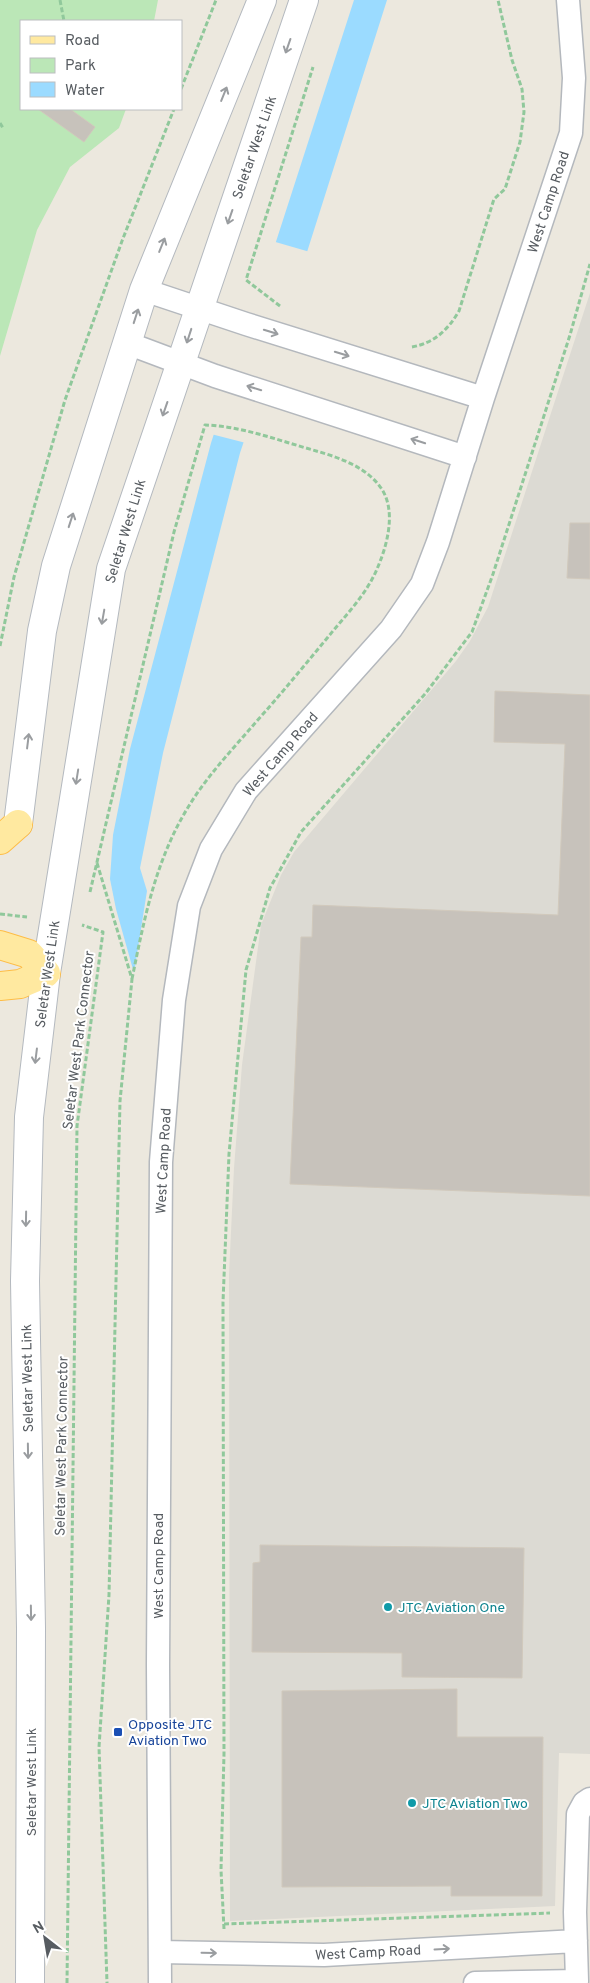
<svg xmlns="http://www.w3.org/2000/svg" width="590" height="1983" font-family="Overpass,sans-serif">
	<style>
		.industrial { fill: #dcdad3 }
		.green { fill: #bbe7b7 }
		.water { fill: #9bdbff }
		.pier { fill: #ece8de }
		.building { fill: #c7c2bb; stroke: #d1c9bc }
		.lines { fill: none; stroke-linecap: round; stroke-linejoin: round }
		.minor-casing { stroke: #b4b8bd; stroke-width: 25 }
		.secondary-casing { stroke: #b4b9bf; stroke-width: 30 }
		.primary-casing { stroke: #febd46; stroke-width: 30 }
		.path { stroke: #90c89b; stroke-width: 3; stroke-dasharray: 5 2.5; stroke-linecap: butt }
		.minor { stroke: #fff; stroke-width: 22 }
		.secondary { stroke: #fff; stroke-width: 28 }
		.primary { stroke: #ffe9a0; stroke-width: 28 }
		.oneway { stroke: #9a9da0 }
		.culture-dot { fill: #0f9aa8; stroke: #fff; stroke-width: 2 }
		.transit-dot { fill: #1a4fb4; stroke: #fff; stroke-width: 2 }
		.labels { text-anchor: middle; stroke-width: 4; stroke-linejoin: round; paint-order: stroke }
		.street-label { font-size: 14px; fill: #575c61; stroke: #fff }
		.culture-label { font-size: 14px; fill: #0d838f; stroke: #fff; text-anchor: start }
		.transit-label { font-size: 14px; fill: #164399; stroke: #fff; text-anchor: start }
	</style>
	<rect width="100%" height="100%" fill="#ece8de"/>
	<!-- industrial -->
	<path class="industrial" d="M590,293v1461l-31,-1 -4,153 -325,15 -1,-646 5,-107 8,-103 19,-140 20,-50 13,-23 162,-191 14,-20 18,-34z"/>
	<!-- green -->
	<path class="green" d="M0,0h158l-4,21h-133v88h105l-7,19 -49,39 -33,63 -37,126z"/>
	<!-- water -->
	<path class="water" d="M354,0h33l-86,271 -61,182 -77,300 -23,115 7,23 -13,82 -18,-64 -6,-30 3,-44 17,-86 81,-306z"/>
	<!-- pier -->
	<path class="pier" d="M272,241l38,11 -64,191 -35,-9z"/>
	<!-- building -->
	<path class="building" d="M38,109h32l25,18 -11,15z
		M570,523h20v56l-23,-1z
		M495,691l95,4v501l-300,-12 11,-247h11l1,-32 245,10 7,-171 -71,-2z
		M260,1545l264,3 -2,130 -120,-1v-24l-150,-1 1,-89 7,-1z
		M457,1689v48h86l-1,159h-91v-10l-169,1v-196z"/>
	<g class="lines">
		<defs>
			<path id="minor" d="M144,290l102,34 237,74
				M127,343l88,33 250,81
				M160,1952l164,3 252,-14
				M160,1983l-2,-318 3,-503 13,-162 15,-94 22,-57 35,-58 145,-162 31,-45 16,-42 45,-144 88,-265 3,-55 -6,-78
				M475,1983l102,-2 -2,-69 3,-98 6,-11 6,-4"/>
			<path id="secondary" d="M18,824l24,-193 14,-65 88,-276 118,-290
				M30,1983l1,-355 -6,-347 4,-164 17,-144 65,-404 193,-569"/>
			<path id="primary" d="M0,840l18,-16
				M0,945l29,9 17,19 -26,11 -20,2"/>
		</defs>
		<!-- minor casing -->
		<use href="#minor" class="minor-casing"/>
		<!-- secondary casing -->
		<use href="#secondary" class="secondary-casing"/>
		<!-- primary casing -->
		<use href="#primary" class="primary-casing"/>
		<!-- path -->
		<path class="path" d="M60,0l4,21
			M181,89l35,-89
			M0,123l3,5
			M280,306l-34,-26 67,-213
			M412,347c22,-4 36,-17 47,-36l35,-112 11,-10 15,-47 4,-30 -2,-23 -10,-29 -14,-60
			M0,646l14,-69 51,-177 57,-159 52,-132
			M97,863l35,116 -12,122 -11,494 -10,152 8,236
			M90,892l84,-360 31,-107c36,1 72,15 108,25 24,7 53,16 68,38 16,23 6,58 -4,81 -11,26 -32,47 -49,68 -24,29 -47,57 -72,85 -24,28 -50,55 -69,87 -32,53 -43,111 -55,170
			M0,914l27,3
			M224,1924l326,-11
			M224,1929l-3,-59 3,-116 -1,-452 6,-148 17,-184 24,-82 31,-56 124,-138 47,-62 21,-58 77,-239 20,-71
			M67,1983l10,-857 26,-194 -21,-7"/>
		<!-- minor -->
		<use href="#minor" class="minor"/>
		<!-- secondary -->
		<use href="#secondary" class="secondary"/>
		<!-- primary -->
		<use href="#primary" class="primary"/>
	</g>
	<!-- one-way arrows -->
	<defs><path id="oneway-shaft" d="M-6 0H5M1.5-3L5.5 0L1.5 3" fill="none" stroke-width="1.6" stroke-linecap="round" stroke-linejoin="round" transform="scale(1.25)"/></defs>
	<g class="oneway">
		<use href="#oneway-shaft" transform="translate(288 46) rotate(109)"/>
		<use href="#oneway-shaft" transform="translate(224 94) rotate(-68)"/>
		<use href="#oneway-shaft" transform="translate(230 217) rotate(109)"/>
		<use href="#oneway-shaft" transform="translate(162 245) rotate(-68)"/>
		<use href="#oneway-shaft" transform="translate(136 316) rotate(-72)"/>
		<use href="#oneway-shaft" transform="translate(271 332) rotate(17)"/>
		<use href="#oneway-shaft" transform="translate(189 336) rotate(108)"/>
		<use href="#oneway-shaft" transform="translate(342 354) rotate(17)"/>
		<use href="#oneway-shaft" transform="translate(254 388) rotate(-163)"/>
		<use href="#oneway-shaft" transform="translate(165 409) rotate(109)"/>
		<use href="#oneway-shaft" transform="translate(418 441) rotate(-162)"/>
		<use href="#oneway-shaft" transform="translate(71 520) rotate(-72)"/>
		<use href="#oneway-shaft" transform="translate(103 617) rotate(100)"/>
		<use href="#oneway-shaft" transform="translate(28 741) rotate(-83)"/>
		<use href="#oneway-shaft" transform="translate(77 777) rotate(99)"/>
		<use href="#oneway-shaft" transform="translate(36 1056) rotate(97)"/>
		<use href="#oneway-shaft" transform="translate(26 1219) rotate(91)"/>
		<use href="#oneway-shaft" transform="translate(28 1451) rotate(89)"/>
		<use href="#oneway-shaft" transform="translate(31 1613) rotate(89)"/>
		<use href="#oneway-shaft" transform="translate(442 1949) rotate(-3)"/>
		<use href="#oneway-shaft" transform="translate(209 1953) rotate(1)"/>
	</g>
	<!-- markers -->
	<g class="culture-dot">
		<circle cx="388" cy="1607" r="5"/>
		<circle cx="412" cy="1803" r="5"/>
	</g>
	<rect class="transit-dot" x="113" y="1727" width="10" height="10" rx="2.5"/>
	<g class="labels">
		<!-- street labels -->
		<g class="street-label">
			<text transform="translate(254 147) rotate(-71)" y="5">Seletar West Link</text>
			<text transform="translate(548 202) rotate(-72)" y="5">West Camp Road</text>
			<text transform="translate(125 531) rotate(-73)" y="5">Seletar West Link</text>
			<text transform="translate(280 754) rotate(-49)" y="5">West Camp Road</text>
			<text transform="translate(47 974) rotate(-82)" y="5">Seletar West Link</text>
			<text transform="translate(78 1040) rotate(-83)" y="5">Seletar West Park Connector</text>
			<text transform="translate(163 1161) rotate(-87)" y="5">West Camp Road</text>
			<text transform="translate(27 1378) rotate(-91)" y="5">Seletar West Link</text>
			<text transform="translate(61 1446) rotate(-89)" y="5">Seletar West Park Connector</text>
			<text transform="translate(158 1566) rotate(-90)" y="5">West Camp Road</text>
			<text transform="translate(31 1782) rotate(-90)" y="5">Seletar West Link</text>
			<text transform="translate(368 1952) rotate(-3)" y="5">West Camp Road</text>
		</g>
		<!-- culture labels -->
		<g class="culture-label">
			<text x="398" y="1612">JTC Aviation One</text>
			<text x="422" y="1808">JTC Aviation Two</text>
		</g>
		<!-- transit labels -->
		<g class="transit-label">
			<text x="128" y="1729">Opposite JTC<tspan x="128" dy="16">Aviation Two</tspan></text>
		</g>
	</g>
	<!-- legend -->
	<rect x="20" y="20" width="162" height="90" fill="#ffffff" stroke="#bcbec0"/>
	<rect x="30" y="36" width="25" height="8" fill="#ffe9a0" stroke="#bcbec0"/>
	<text x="65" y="45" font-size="15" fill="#575c61">Road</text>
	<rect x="30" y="58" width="25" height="15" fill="#bbe7b7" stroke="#bcbec0"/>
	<text x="65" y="70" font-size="15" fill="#575c61">Park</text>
	<rect x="30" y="82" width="25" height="15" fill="#9bdbff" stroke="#bcbec0"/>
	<text x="65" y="95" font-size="15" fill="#575c61">Water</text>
	<!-- north arrow -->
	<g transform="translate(45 1938) rotate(329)" stroke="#ffffff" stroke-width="4" paint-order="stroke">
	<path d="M0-4L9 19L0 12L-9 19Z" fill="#575c61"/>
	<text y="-8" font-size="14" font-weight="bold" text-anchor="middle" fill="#575c61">N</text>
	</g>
</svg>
